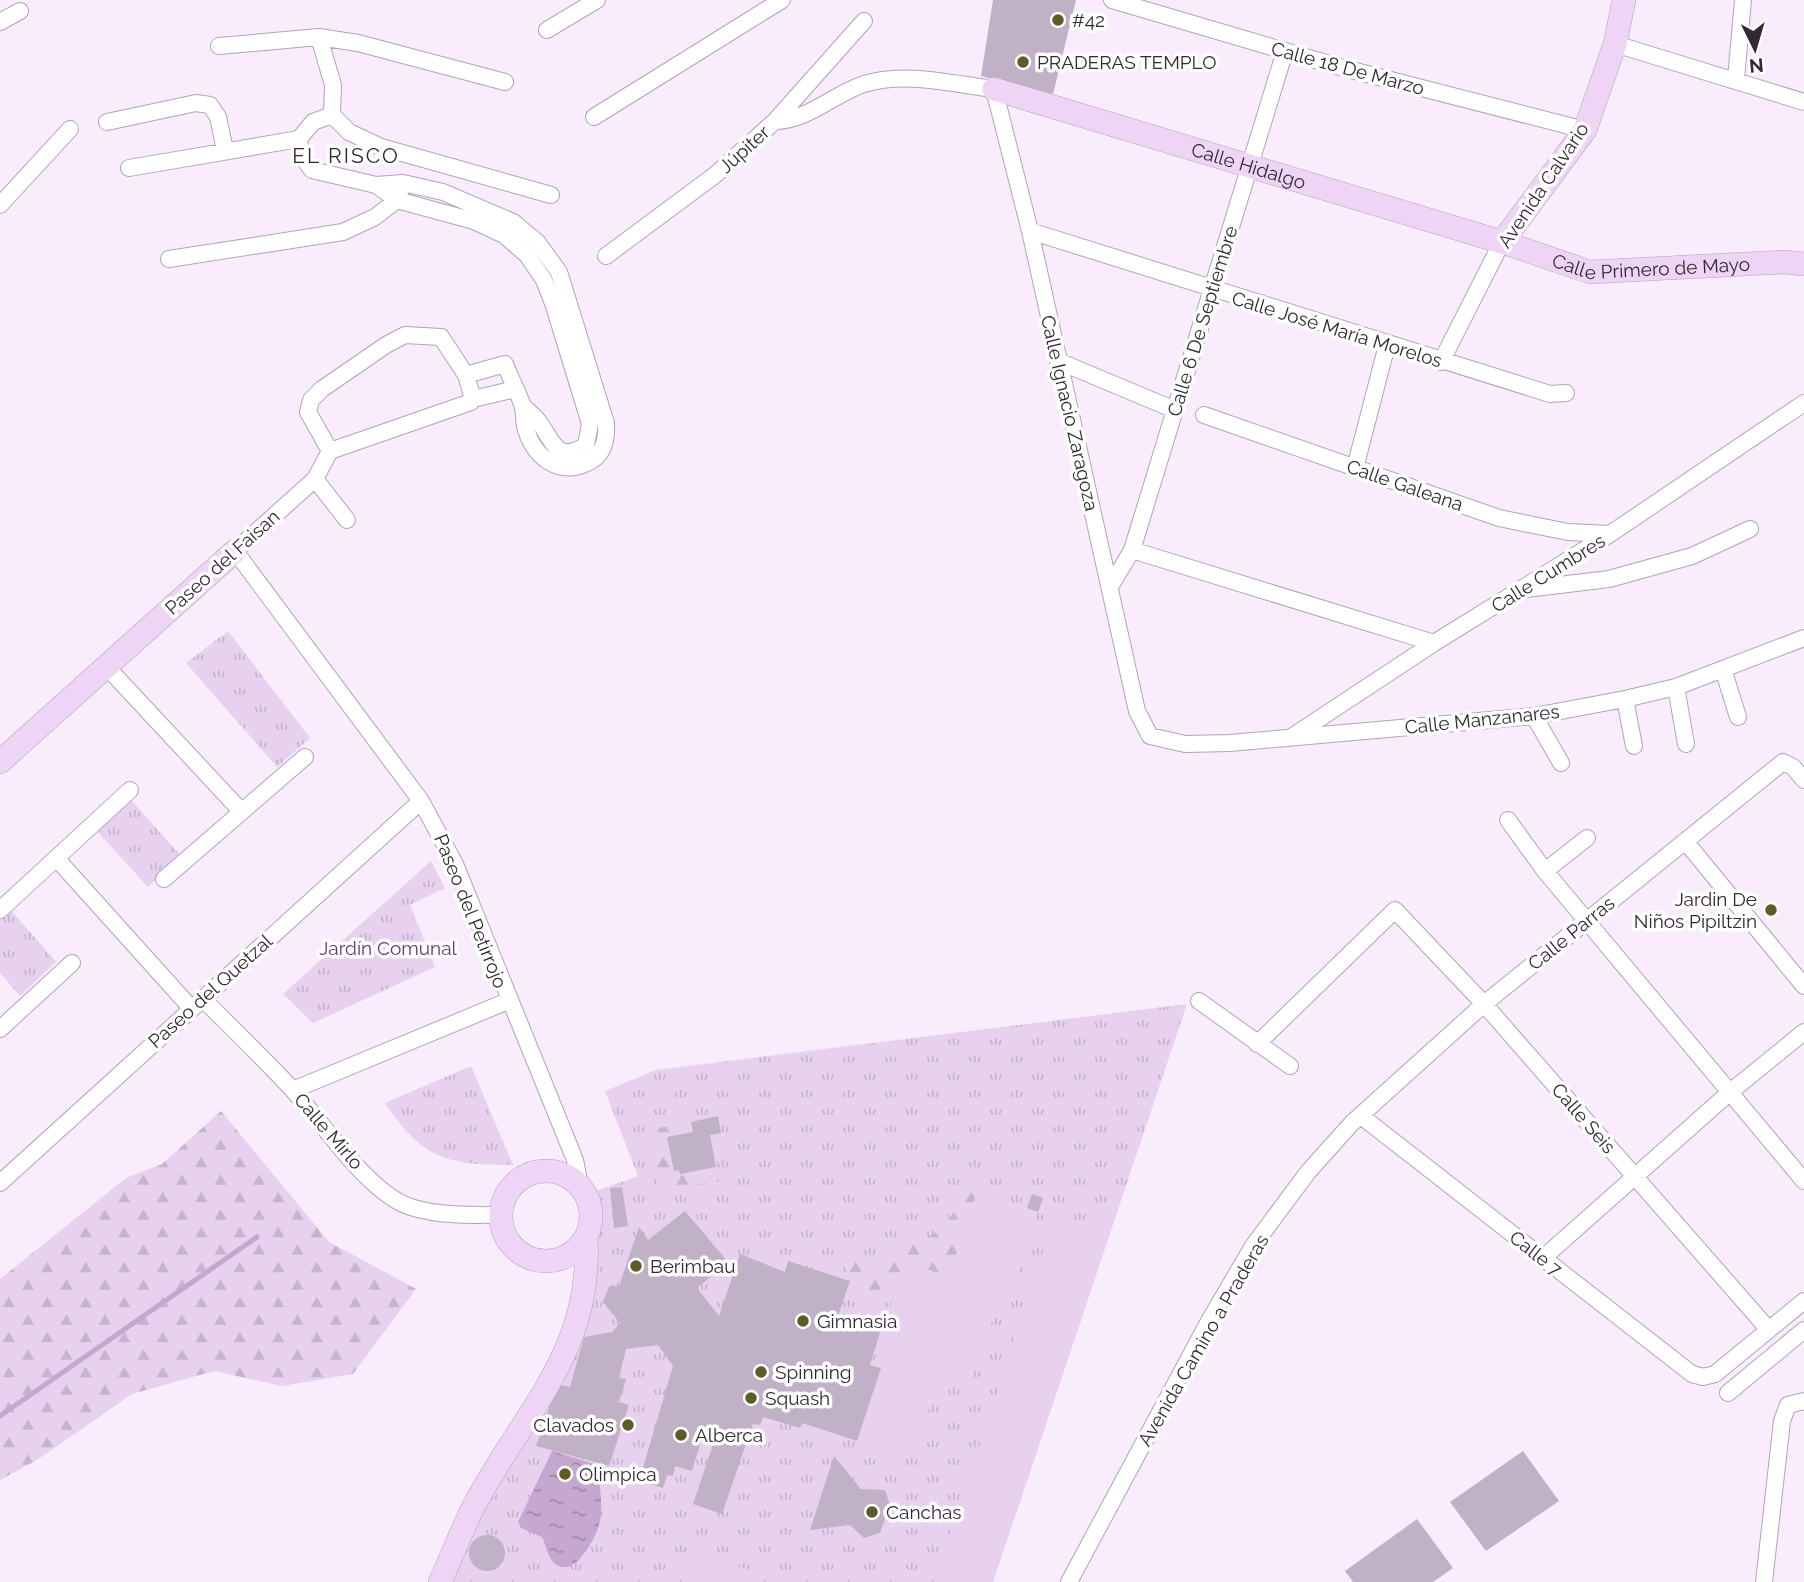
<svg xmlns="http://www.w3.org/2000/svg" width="1804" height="1582" font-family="Raleway,sans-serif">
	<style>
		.grass { fill: url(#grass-tufts) }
		.forest { fill: url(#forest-firs) }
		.pitch { fill: #e7d1ef }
		.water { fill: url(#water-ripples) }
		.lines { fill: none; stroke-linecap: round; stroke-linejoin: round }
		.stream { stroke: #c5a7cf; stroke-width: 5 }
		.building { fill: #c0b1c6 }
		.street-casing { stroke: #b2a3b7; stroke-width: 18 }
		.secondary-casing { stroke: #b2a3b7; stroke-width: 24 }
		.street { stroke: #fff; stroke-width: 16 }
		.secondary { stroke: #eed5f6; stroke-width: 23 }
		.poi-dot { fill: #5d5c29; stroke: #fefefe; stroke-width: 2.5 }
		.labels { text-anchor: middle; stroke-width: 7; stroke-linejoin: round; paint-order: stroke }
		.poi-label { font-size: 19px; fill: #302a32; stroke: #fefefe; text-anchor: start }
		.street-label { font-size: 19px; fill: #302a32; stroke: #fefefe }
		.park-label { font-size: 19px; fill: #623b6e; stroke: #fefefe }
		.neighbourhood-label { font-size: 21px; letter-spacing: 2px; fill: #342838; stroke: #fefefe }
	</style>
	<defs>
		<pattern id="grass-tufts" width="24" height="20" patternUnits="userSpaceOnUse" patternTransform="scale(1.75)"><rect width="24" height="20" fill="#e7d1ef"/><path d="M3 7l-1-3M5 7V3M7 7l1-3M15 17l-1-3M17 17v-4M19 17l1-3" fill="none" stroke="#c6b4cd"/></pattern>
		<pattern id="forest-firs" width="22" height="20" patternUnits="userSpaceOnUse" patternTransform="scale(1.75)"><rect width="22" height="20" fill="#e7d1ef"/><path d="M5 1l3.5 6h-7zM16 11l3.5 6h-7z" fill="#c6b4cd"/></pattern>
		<pattern id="water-ripples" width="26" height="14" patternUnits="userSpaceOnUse" patternTransform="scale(1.75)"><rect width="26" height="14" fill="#c5a7cf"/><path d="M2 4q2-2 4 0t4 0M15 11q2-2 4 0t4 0" fill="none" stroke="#a088a9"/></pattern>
	</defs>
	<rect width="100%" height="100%" fill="#f8ecfd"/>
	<!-- grass -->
	<path class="grass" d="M228,631l82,107 -33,29 -91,-104z
		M131,800l50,56 -33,31 -51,-56z
		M431,861l14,27 -35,17 25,62 -122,56 -30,-29z
		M9,908l47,54 -36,34 -20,-23v-56z
		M1187,1004l-194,578h-552l112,-199 48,-165 -7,-26 44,-16 -33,-85 51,-21z
		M471,1066l42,99c-67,0 -90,-6 -128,-62z"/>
	<!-- forest -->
	<path class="forest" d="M221,1111l108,131 87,47 -63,85 -71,12 -68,-15 -82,23 -95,66 -37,20v-201l126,-101 36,-14z
		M691,1122l2,10 -26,5 7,34 42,-4 3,15 -60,5 -11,-57z
		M968,1189l9,3 -28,85 -42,-15 -16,42c-27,-8 -44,-17 -46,-46 29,2 77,-10 98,-32 10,-9 17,-25 25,-37z"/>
	<!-- pitch -->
	<path class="pitch" d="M977,1192l61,20 -28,84 -9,-2 -30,87 -31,-8 -27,85 -56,-17 28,-87 -11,-4 33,-88 42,15z
		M1055,1216l55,17 -117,349h-59z
		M697,1556l53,14 -3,11 3,1h-62z"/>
	<!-- water -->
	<path class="water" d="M552,1451l46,14c1,18 6,43 1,60 -4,15 -27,57 -46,37 -6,-7 -7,-17 -11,-25l-21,-9 -3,-6z"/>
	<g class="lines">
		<!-- stream -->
		<path class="stream" d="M0,1416l257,-179"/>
	</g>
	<!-- building -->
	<path class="building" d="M993,0h83l-23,94 -72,-18z
		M718,1116l3,17 -11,2 6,32 -36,7 -1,-4 -5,1 -7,-34 26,-5 -2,-10z
		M622,1187l6,39 -14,2 -4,-40z
		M1032,1194l11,4 -5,14 -11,-4z
		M685,1211l43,51 -31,26 22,28 21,-62 45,18 3,-11 62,20 -12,35 43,13 -11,36 11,3 -24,73 -55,-18 -2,5 -37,-11 -3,8 -7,-1 -31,90 -29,-10 24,-71 -12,-5 -13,43 -17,-5 -2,10 -6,-1 -4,13 -24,-7 34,-115 -15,-21 -32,4 -7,29 7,1 -7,23 10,3 -20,61 -73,-20 21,-62 13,3 14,-50 28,-5 8,-9 -17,-21 6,-16h10l20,-59 9,13z
		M1523,1451l36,50 -73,50 -36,-49z
		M834,1456l27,33 24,1 5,15 -10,28 -16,5 -14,-13 -40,5z
		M1417,1519l36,49 -20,14h-80l-8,-11z
		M469 1553a18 18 0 1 1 36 0a18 18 0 1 1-36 0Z"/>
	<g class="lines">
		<defs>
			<path id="street" d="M1112,0l224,66 249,64
				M0,22l20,-11
				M547,30l50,-30
				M319,37l14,48 -1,30 -19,7 -14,17 2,16 11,15 64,15 27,-2 40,9 70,30 25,21 21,29 47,151c1,16 -2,33 -19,40 -28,13 -52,-5 -61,-33 -3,-8 -1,-18 -4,-26 -5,-14 -12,-27 -17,-40l-39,11
				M1615,44l189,58
				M219,46l100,-9 39,6 147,39
				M1736,79l7,-79
				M332,115l17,17 32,15 170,48
				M594,117l188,-117
				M775,121c32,0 59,-27 89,-37 40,-13 89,0 130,5l36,142 107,480 13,25 35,8 45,-1 304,-27 91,-17 51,-12 128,-49
				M107,122l89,-19 14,2 8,12 7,33
				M129,168l170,-29
				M376,185l21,15 77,21 30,14 23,20 17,25 10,26 36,118 -4,21c-29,19 -33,-4 -47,-23 -4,-6 -11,-11 -16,-16
				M0,205l70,-76
				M1030,231l520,163 16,-1
				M606,256l109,-81 60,-54 89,-100
				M169,259l174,-27 32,-15 22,-17 3,-8
				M1058,361l117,49
				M1441,362l61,-120
				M473,399l42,-10
				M1204,415l295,103 69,14 42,2
				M330,451l-22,-39 3,-12 11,-11 64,-44 19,-10 36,2 25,38 7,24 -2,3 -141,49 -15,28 -80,72 186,250 34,63 118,291
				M1355,468l32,-123
				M315,479l32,41
				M1132,550l302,93
				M1110,587l22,-37 153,-499
				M1526,589l83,-10 83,-23 58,-27
				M105,665l136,146
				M1723,669l15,48
				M1676,687l10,57
				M1625,699l9,47
				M1534,716l27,47
				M1293,736l141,-93 176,-109 194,-131
				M1508,820l37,51 259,310
				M1685,841l119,145
				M56,858l135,150
				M1545,871l42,-33
				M164,879l141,-122
				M0,910l130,-120
				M202,998c30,30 61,60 90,91 30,33 71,96 111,115 23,10 53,11 79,11
				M1199,1001l91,65
				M0,1029l72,-66
				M1257,1044l138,-134 89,94 285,326
				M293,1090l215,-89
				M1361,1116l331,258 11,3 12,-3 89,-73
				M575,1160l5,25
				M0,1183l421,-382
				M488,1215l13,1
				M1543,1258l186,-165 75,-61
				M1728,1393l76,-63
				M1069,1582l140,-261 44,-75 55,-74 44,-49 132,-119 299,-242 10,5 11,13
				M1764,1582l18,-161 6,-16 16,-4"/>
			<g id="secondary">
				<path id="s1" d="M994,89l508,153 88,30 194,-10 20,2"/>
				<path d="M1502,242l83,-112 30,-86 9,-44"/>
				<path d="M0,762l235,-211"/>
				<circle cx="546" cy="1216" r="45"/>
				<path d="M440,1582c12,-26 22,-53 35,-78 49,-93 118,-152 111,-266"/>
			</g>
		</defs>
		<!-- street casing -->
		<use href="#street" class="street-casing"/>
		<!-- secondary casing -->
		<use href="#secondary" class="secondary-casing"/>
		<!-- street -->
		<use href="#street" class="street"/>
		<!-- secondary -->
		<use href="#secondary" class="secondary"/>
	</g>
	<!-- markers -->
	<g class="poi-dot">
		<circle cx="1058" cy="20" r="7"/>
		<circle cx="1023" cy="62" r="7"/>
		<circle cx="1771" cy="910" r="7"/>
		<circle cx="636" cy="1266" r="7"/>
		<circle cx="803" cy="1321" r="7"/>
		<circle cx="761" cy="1372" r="7"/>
		<circle cx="751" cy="1398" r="7"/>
		<circle cx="628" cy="1425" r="7"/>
		<circle cx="681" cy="1435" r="7"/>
		<circle cx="565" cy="1474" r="7"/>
		<circle cx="872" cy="1512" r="7"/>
	</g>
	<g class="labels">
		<!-- poi labels -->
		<g class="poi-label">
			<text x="1072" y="27">#42</text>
			<text x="1037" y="69">PRADERAS TEMPLO</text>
			<text x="1757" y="906" text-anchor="end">Jardin De<tspan x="1757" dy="22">Niños Pipiltzin</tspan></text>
			<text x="650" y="1273">Berimbau</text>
			<text x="817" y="1328">Gimnasia</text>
			<text x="775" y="1379">Spinning</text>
			<text x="765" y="1405">Squash</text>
			<text x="614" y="1432" text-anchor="end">Clavados</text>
			<text x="695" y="1442">Alberca</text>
			<text x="579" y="1481">Olimpica</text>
			<text x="886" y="1519">Canchas</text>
		</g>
		<!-- street labels -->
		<g class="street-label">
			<text transform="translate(1348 68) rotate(15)" y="7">Calle 18 De Marzo</text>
			<text transform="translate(744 149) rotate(-42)" y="7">Júpiter</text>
			<text dy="7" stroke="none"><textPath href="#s1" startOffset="266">Calle Hidalgo</textPath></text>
			<text transform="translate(1543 185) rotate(-56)" y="7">Avenida Calvario</text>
			<text dy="7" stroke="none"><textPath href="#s1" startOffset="684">Calle Primero de Mayo</textPath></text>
			<text transform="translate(1202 321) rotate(-73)" y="7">Calle 6 De Septiembre</text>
			<text transform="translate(1337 329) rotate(17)" y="7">Calle José María Morelos</text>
			<text transform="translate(1070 413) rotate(77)" y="7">Calle Ignacio Zaragoza</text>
			<text transform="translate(1405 485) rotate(19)" y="7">Calle Galeana</text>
			<text transform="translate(222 562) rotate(-42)" y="7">Paseo del Faisan</text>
			<text transform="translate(1548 573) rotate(-32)" y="7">Calle Cumbres</text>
			<text transform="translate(1482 719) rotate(-6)" y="7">Calle Manzanares</text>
			<text transform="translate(471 911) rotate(68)" y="7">Paseo del Petirrojo</text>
			<text transform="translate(1571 933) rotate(-39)" y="7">Calle Parras</text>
			<text transform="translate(210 991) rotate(-42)" y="7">Paseo del Quetzal</text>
			<text transform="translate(1584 1118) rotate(49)" y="7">Calle Seis</text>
			<text transform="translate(329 1131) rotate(49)" y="7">Calle Mirlo</text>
			<text transform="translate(1536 1253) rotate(38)" y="7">Calle 7</text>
			<text transform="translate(1203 1340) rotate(-60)" y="7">Avenida Camino a Praderas</text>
		</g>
		<!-- park labels -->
		<g class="park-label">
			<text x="388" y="955">Jardín Comunal</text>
		</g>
		<!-- neighbourhood labels -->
		<g class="neighbourhood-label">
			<text x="346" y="163">EL RISCO</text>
		</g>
	</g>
	<!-- north arrow -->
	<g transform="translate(1755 49) rotate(175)" stroke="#fefefe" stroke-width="5" paint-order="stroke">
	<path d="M0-5L12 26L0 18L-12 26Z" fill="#302a32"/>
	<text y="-10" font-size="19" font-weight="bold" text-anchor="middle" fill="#302a32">N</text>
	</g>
</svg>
